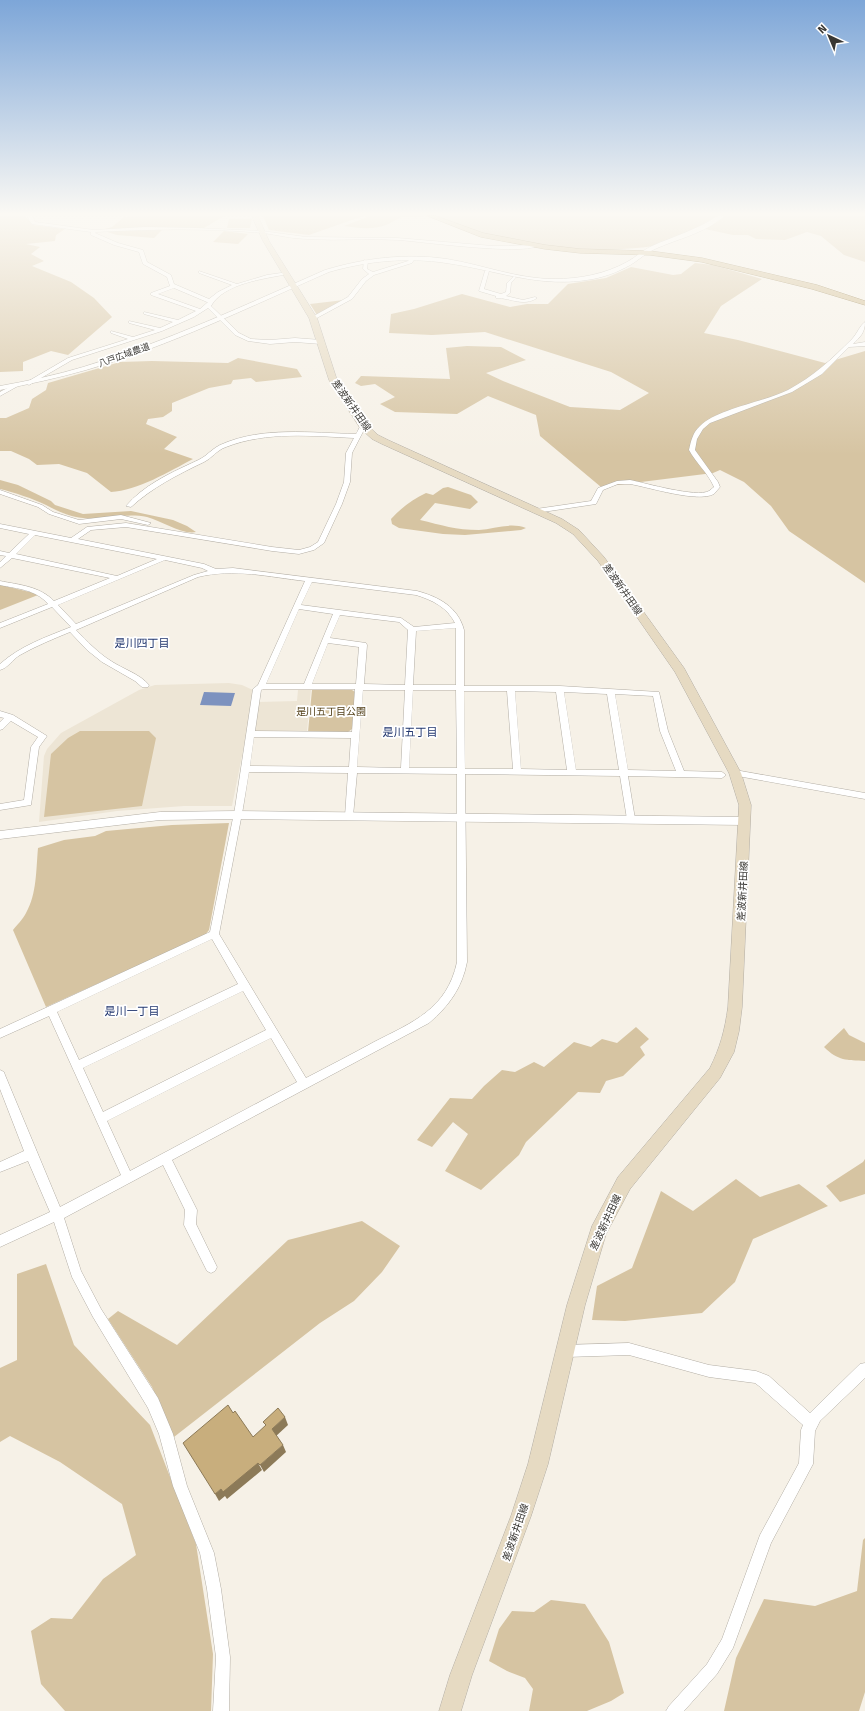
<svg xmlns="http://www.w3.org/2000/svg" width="865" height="1711" font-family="'Fira Sans','Noto Sans JP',sans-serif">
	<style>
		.built { fill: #ede5d5 }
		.green { fill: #d6c4a2 }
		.water { fill: #7d92bf }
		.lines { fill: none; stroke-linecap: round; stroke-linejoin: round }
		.minor-casing { stroke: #b3aea5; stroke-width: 1 }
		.tertiary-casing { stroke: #b3aea5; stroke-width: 1 }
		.secondary-casing { stroke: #b3aea5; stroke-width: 1 }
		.primary-casing { stroke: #826932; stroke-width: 1 }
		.minor { fill: #fff; fill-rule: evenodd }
		.tertiary { fill: #fff; fill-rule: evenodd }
		.secondary { fill: #e6dac2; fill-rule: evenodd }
		.primary { fill: #ccb584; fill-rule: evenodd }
		.shaded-wall { fill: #8c7a58 }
		.building { fill: #c8ae7d; stroke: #8c7a58 }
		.labels { text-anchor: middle; stroke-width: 3.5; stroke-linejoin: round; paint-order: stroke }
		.far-street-label { font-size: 9px; fill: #393733; stroke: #fff }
		.street-label { font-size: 10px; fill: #393733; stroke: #fff }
		.park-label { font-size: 10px; fill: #534019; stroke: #fff }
		.neighbourhood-label { font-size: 11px; fill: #22376f; stroke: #fff }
	</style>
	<rect width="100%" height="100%" fill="#f6f1e7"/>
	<!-- built -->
	<path class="built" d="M229,683l13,2 13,6 -23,115h-48l-67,5 -78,11 5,-66 3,-7 14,-16 78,-43 16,-5z
		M298,690h13l-4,41h-54l5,-29 39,-1z"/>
	<!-- green -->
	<path class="green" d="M0,216h25l8,9 32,4 -9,6 -1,6 -29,3 14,3 -9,7 13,7 -12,5 39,16 23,16 18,19 -44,38 -17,-4 -28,11v9l-23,1z
		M152,216h72l-20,12h-40l-10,10 -37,-3 -16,-5 11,-3 12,-10z
		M263,216h100l-54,19 -40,-5z
		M370,216h52c-6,3 -12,0 -19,1 -6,1 -11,6 -17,8 -14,5 -28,3 -42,1z
		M435,216h282c-16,10 -44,27 -63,30 -64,10 -160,-2 -219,-30z
		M725,216h140v46l-21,-7 -23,-19 -14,-4 -22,8 -29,-1 -8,-4h-15l-28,-6z
		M229,219h23l-2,9h-23z
		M224,231l24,3 -10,10 -25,-2z
		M695,263l18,2 49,14 -41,27 -17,27 34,7 87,23 40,-12v232l-76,-52 -18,-25 -27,-24 -24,-12 -7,3 -112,14 -61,-51 -4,-21 -48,-19 -31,18 -62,-2 -15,-8 15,-7 -20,-13 -14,2 -6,-3 6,-7 89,3 -4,-31 21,-2 34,1 25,13 -40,13 17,8 67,26 50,3 29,-17 -38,-21 -126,-40 -53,3 -43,-2 2,-19 23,-5 48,-15 48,13 17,-3h21l20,-20 38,-6 25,-11 42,8 8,-1z
		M344,300l-27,15 -7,-11z
		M238,358l59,11 5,8 -46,5 -5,-4 -18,2 -2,4 -22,4 -37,15v8l-9,6 -15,2 -2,5 31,13 -13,12 29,10c-23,12 -56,32 -82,33l-24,-19 -28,-9 -22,1 -8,-6 -18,-8h-11v-33h6l23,-10 3,-9 14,-9 2,-7 72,-21 32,-1 76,2z
		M0,480l18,5 33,16 4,4 28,9 48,-3 42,9 14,6 9,6c-14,3 -34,-11 -49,-15 -24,-5 -42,4 -64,1 -13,-1 -26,-7 -37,-13 -12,-6 -33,-13 -46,-16z
		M448,487l23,8 7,7 -8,7 -35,-6 -15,17c21,5 36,10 59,10 15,-1 31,-8 47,-2l-5,2 -56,5 -22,-1 -44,-6 -7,-4 -1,-5c10,-11 22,-20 35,-26l7,2 10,-7z
		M0,585l34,8 4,2 -38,15z
		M312,690h40l3,2 -3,37 -4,3h-40z
		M80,731h69l7,7 -14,68 -98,11 7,-63 17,-16z
		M229,823l-20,107 -4,5 -159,72 -33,-77c4,-5 10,-11 13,-17 11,-19 10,-44 12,-65l26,-8 31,-4 11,-5 66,-6z
		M636,1027l13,12 -9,8 5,8 -22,21 -17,5 -6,12 -22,-1 -52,50 -7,13 -38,35 -36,-19 23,-37 -15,-12 -21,25 -15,-7 33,-42 22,1 12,-13 18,-16 13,2 19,-10 10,5 30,-25 17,5 11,-8 15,4z
		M844,1028l5,7 16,8v18c-18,-1 -27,0 -41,-14z
		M865,1159v35l-25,8 -14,-16 37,-24z
		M736,1179l24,18 39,-13 29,22 -75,33 -18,43 -33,31 -77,8 -33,-1 5,-34 35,-18 29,-77 32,20z
		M362,1221l38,25 -18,26 -28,29 -34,22 -146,114 -22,-50 -44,-68 10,-8 59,34 111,-105z
		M46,1264l28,81 76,80 46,119 17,110 -2,57h-146l-24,-27 -10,-53 20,-13 21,1 31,-40 33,-24 -14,-51 -62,-42 -50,-26 -10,6v-74l17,-8v-86z
		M865,1538v154l-6,19h-135l12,-53 28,-59 51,7 42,-15 6,-51z
		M551,1600l34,4 24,38 15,51 -13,8 -24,10h-58l4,-22 -8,-11 -18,-7 -18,-10 10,-32 13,-18 22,1z"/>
	<!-- water -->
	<path class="water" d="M204,692l31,1 -4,13 -31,-1z"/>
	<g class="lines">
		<defs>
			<path id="minor" d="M28,216h4l3,6 59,8 51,-3 51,1 66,3 44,6 91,1 96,8 42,-1 2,1c-16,9 -114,-4 -138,-6 -31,-2 -61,1 -91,-1 -15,0 -30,-4 -45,-6 -56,-5 -112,-4 -167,-1l-1,1 23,10 25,7 4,12 24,13 3,9 35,15 9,-7 14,-7 -33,-12v-2l38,13 30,-9 21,-3v2c-24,5 -64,9 -77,32l28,27 12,6 19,1 25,-2 26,2 3,2 -3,2 -26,-2 -25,2 -22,-3 -13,-6 -27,-27 -14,9 -32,14 -90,29 -43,25 -2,-1v-2l41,-24 60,-19 -17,-6v-2l22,6 22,-7 -26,-7v-2l31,7 13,-6 -29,-8v-2l34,8 18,-9 -45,-16v-2l19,-7 -3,-9 -24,-13 -4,-12 -25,-7 -23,-10v-3l-59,-8 -3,-4zM174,288l33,14h1l-8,7 -42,-15z
				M411,257l4,1 -3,5 -38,12 -8,6 -14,18 -37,20 -5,-1 38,-21 14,-18 7,-5 -6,-5 1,-9 4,1 -1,8 6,3 35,-11z
				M487,270l2,1 -5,18 17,5 5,-2 1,-9 7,-7 2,1 -5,6 -1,10 -4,3 17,4 12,-3 2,1c-14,9 -25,0 -41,0v-2l-17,-5 6,-20z
				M865,322c0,11 -5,15 -12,22l12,-2v4l-16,1 -27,27 -30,18 -82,31 -7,6 -6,10 -2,11 23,32 2,5c-2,2 -4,5 -6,7 -16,9 -66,-7 -84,-10h-12l-15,6 -7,14 -60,9 -3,-2 3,-2 55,-8 7,-13 19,-7 13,-1c15,3 67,18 79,11 2,-1 3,-3 5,-4 -6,-14 -18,-24 -25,-37 2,-9 4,-18 11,-24 17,-17 64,-24 88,-36 26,-14 44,-31 64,-51 5,-5 8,-14 13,-17z
				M13,385l5,1 -18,10v-4z
				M361,425l5,1 -14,27 -2,29 -8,22 -18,39 -10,7 -15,4 -27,-3 -146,-24 -35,3 -13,9 126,25 12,5 17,-1 184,23c22,6 41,16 47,39v56h96l99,6 9,39 16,40 38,1 4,3 -4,3 -94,-2 7,43 -4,3 -4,-3 -7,-43 -155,-2 2,188c-5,26 -18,44 -38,61l-257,137 25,50 -1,14 21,43 -2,4 -4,2 -4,-2 -23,-46 1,-15 -22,-45 -99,53 17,53 20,38 57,89 15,36 14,52 27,67 7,36 9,68 -1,54h-16l3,-54 -9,-68 -7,-36 -27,-67 -14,-52 -11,-26 -55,-91 -21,-40 -18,-55 -54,25v-12l50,-23 -22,-51 -28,11v-10l24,-11 -24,-62v-19l4,2 1,3 55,132 61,-32 -72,-159 -49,22v-9l210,-97 25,-124 18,-119 5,-4 47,-104c-36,-4 -71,-13 -107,-4l-122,53c11,11 22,23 35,31 12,8 29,13 38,24l-1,2h-6l-7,-6 -33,-19 -15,-12 -17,-18c-17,7 -34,14 -50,23 -7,4 -12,13 -20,15v-6c20,-18 46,-27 71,-37l-19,-20 -52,21v-5l48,-19c-13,-15 -30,-15 -48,-19v-4c20,4 39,5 54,20l56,-23 -98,-20 -12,10v-6l6,-6 -6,-1v-4l9,2 20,-19 -29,-6v-4l71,14 16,-11 39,-4 146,24 27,3 11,-3 8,-5 18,-38 8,-22 2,-29 8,-15c-42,-2 -87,-7 -128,9 -9,3 -14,11 -22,15 -27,13 -51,25 -73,45l-5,-1c17,-20 42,-32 66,-43 4,-2 9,-4 13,-7 5,-4 9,-8 15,-11 42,-19 91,-12 136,-11zM35,535l122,24 -40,17 -101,-22zM165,560l37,8 6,3 -14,4 -118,49 -18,-19zM312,582l104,13c16,5 31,12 39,28l-41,4 -13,-9 -100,-13zM299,609l34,5 -29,70h-38zM340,615l59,7 9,8 -3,55 -41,-1 3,-39 -1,-2 -36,-5zM456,628v57h-43l3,-54zM328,643l31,4 -3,37h-44zM263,689h92l-3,43 -97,-1 6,-41zM363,690h42l-4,78 -44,-1zM413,690h43l1,78h-48zM464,691h43l6,78h-48zM515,691l41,1 11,78 -46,-1zM564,692l43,2 12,76h-43zM615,694l38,2 7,35 16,40 -48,-1zM254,737l97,1 -2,29 -99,-1zM249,772l99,1 -3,43 4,3 4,-3 4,-43 100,1v188c-10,47 -44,60 -83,80 -22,12 -45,24 -68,36l-87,-144 24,-126zM212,939l26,45 -159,76 -22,-48zM243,991l23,39 -163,82 -20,-44zM271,1038l26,44 -167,89 -23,-50z
				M0,490l42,15 11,7 26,8 42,-5 30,8 -3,2 -27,-6 -42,5 -30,-10 -11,-7 -38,-13z
				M0,711l13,4 34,21 -8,11 -8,58 -31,5v-6l24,-4 7,-53 7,-10 -27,-16 -8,8 -3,1v-8l4,-4 -4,-1z
				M735,770l130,23v6l-133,-24 -1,-2z
				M629,1343l80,22 47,6 13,5 41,37 50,-49 5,-1v15l-45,43 -5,10 -2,33 -42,79 -38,105 -16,26 -33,37h-18l3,-5 38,-42 15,-25 38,-104 39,-72 2,-33 2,-5 -44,-39 -4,-3 -46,-6 -80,-22 -63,2 -4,-2 -2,-4 2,-4 4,-2z"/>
			<path id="tertiary" d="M718,216h6c-18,17 -47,23 -69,33 -7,3 -13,8 -20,13 -12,8 -27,14 -42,17 -53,10 -96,-9 -147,-16 -39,-6 -79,-2 -117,9 -80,35 -159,74 -243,98 -28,8 -57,14 -86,20v-4c28,-5 56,-11 83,-19 83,-25 162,-62 242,-97 40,-12 81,-17 122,-11 36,6 71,20 107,20 26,0 51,-5 73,-17 9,-5 16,-12 25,-16 23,-10 46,-17 66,-30z
				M237,811l508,6 5,4 -5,4 -508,-6 -77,1 -160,19v-8l160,-19z"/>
			<path id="secondary" d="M252,216h6l11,25 48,77 20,62 29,44 12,11 10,5 174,79 17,11 25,27 80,111 57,105 10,32 -9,202 -3,24 -5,21 -14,26 -90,111 -24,45 -21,71 -37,159 -17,52 -59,159 -11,36h-22l11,-36 61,-159 17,-52 39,-159 25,-79 26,-49 92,-109c10,-20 15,-38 18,-61l11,-202 -10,-32 -54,-101 -77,-111 -25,-27 -17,-11 -174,-79 -10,-5 -12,-11 -31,-48 -20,-62 -46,-77z"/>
			<path id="primary" d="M428,216h8l47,17 62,12 35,4 70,2 52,7 115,27 48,16v4l-53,-16 -110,-27 -52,-7 -70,-2 -35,-4 -64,-12z"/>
		</defs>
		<!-- minor casing -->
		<use href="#minor" class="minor-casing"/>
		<!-- tertiary casing -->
		<use href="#tertiary" class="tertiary-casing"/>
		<!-- secondary casing -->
		<use href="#secondary" class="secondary-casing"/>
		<!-- primary casing -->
		<use href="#primary" class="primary-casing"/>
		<!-- minor -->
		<use href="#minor" class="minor"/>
		<!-- tertiary -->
		<use href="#tertiary" class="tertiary"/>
		<!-- secondary -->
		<use href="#secondary" class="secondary"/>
		<!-- primary -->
		<use href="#primary" class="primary"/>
	</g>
	<!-- shaded-wall -->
	<path class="shaded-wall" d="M285,1417l3,8 -13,12 -3,-8z
		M283,1445l3,7 -22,20 -4,-7z
		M258,1463l4,7 -35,29 -2,-3 -6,5 -4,-7 6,-5z"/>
	<!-- building -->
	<path class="building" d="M228,1405l5,8 2,-2 18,26 13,-12 -3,-3 15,-14 7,9 -13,12 11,16 -23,20 -2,-2 -35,29 -2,-3 -6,5 -32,-51z"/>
	<!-- sky -->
	<linearGradient id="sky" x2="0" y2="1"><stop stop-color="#7da6d8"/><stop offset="0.47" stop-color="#fbf9f4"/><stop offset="1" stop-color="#fbf9f4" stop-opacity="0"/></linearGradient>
	<rect width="865" height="455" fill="url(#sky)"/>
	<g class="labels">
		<!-- far-street labels -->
		<g class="far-street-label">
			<text transform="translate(124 355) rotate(-20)" y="3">八戸広域農道</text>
		</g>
		<!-- street labels -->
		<g class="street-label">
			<text transform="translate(352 405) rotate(55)" y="4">差波新井田線</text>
			<text transform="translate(623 589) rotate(55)" y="4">差波新井田線</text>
			<text transform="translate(742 891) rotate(-87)" y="4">差波新井田線</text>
			<text transform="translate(605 1222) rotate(-65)" y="4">差波新井田線</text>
			<text transform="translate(515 1532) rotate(-71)" y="4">差波新井田線</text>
		</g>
		<!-- park labels -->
		<g class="park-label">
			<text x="331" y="715">是川五丁目公園</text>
		</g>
		<!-- neighbourhood labels -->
		<g class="neighbourhood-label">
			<text x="142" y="647">是川四丁目</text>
			<text x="410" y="736">是川五丁目</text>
			<text x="132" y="1015">是川一丁目</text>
		</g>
	</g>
	<!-- north arrow -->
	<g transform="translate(829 36) rotate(316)" stroke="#ffffff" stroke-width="3" paint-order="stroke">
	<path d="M0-3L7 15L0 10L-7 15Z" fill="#393733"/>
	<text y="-6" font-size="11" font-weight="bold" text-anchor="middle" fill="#393733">N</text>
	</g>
</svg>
